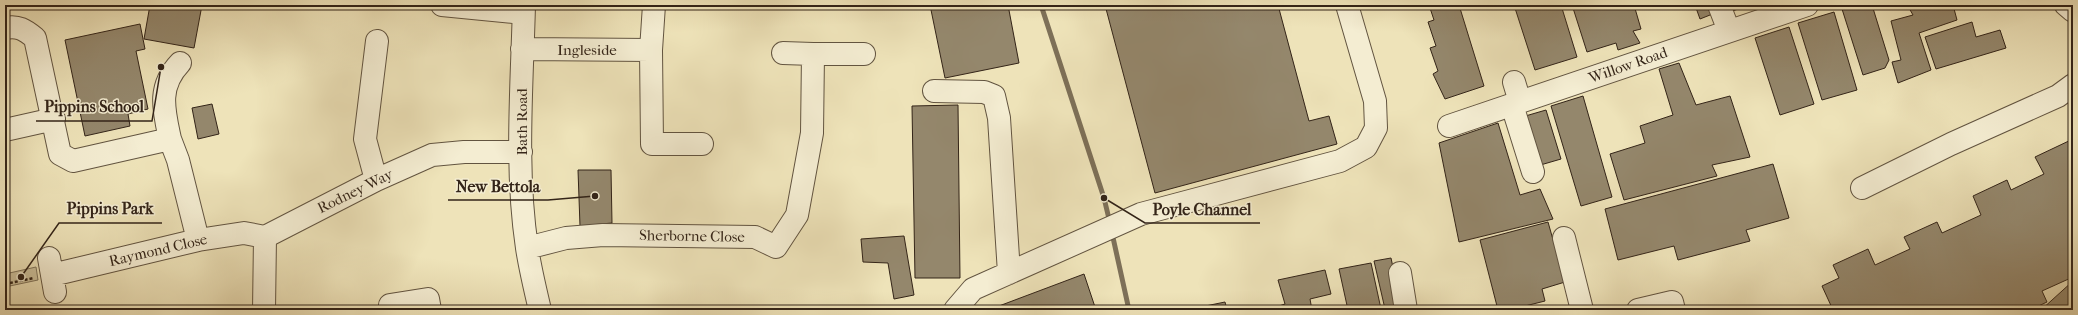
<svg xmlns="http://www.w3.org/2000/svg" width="2078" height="315" font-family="'IM FELL French Canon',serif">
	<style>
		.green { fill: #cec39e; stroke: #80745b }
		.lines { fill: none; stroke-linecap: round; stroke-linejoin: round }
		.stream { stroke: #7d7058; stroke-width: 5 }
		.building { fill: #94876c; stroke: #332418 }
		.minor-casing { stroke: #625440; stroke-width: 24 }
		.path { stroke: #332418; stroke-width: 2.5; stroke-dasharray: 3 2; stroke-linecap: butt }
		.minor { stroke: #f4edd2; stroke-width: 22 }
		.labels { text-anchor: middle; stroke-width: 3; stroke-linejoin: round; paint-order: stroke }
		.street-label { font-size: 15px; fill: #332418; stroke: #f4edd2 }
		.leader { fill: none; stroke: #332418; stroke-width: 1.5 }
		.callout-dot { fill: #332418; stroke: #f4edd2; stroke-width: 1.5 }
		.callout-label { font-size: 16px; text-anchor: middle; font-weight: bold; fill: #332418; stroke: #f4edd2; stroke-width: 3; stroke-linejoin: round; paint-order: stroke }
	</style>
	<rect width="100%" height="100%" fill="#eee3b9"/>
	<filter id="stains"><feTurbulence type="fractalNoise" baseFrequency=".005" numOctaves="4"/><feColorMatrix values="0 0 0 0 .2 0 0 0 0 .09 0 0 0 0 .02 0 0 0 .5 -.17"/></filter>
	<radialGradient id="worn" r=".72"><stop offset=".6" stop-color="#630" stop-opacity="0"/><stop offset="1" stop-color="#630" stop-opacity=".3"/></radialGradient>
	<!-- green -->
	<path class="green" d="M36,267l2,13 -33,7v-13z"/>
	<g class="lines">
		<!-- stream -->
		<path class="stream" d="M1041,5l63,193 6,25
			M1112,233l17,77
			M5,302v8"/>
	</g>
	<!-- building -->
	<path class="building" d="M150,5h52l-8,43 -50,-9z
		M930,5h78l11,58 -74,15z
		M1105,5h173l31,116 20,-5 8,28 -182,49z
		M1429,5h30l25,81 -39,13 -12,-25 5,-3 -8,-23 6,-2 -8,-24 6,-2z
		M1514,5h47l16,52 -42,13z
		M1584,5h13l1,2 36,-2 7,24 -8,2 7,12 -22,7 -2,-7 -29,9 -14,-44z
		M1695,5h17l3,8 -15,6z
		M1730,5h21l-19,6z
		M1856,5h16l17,55 -4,8 -22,7 -21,-66z
		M1917,5h36l4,15 -38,13 12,37 -33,13 -6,-21 9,-2 -10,-39 22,-6 -4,-7z
		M1834,12l23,78 -35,10 -24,-77z
		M1972,22l4,15 24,-7 6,18 -70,21 -11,-32z
		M140,24l5,25 -9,2 12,58 -20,5 2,12 -45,10 -20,-96z
		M1789,27l25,77 -34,11 -25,-77z
		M1679,63l17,42 34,-9 20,61 -38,8 5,11 -93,24 -14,-46 35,-11 -5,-17 33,-11 -14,-46z
		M1583,96l29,101 -31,9 -30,-100z
		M212,104l7,30 -21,5 -6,-31z
		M958,105l2,173h-45l-3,-172z
		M1546,110l15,49 -24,7 -15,-49z
		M1498,123l22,72 20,-6 13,30 -94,23 -20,-99z
		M2073,139v138l-31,14 5,11 -17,8h-197l-11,-24 17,-8 -6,-13 35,-16 7,16 35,-16 -6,-12 33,-15 5,11 39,-18 -8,-19 34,-16 4,10 33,-16 -9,-17z
		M1773,164l16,54 -43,12 4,11 -72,19 -4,-14 -56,14 -13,-51z
		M578,170h33l1,53 -32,3z
		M1548,222l17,60 -23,7 3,12 -36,9h-11l-18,-70z
		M904,236l10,59 -20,4 -6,-36 -25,-1 -2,-23z
		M1391,258l10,47 -16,4 -11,-48z
		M1371,263l10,46 -33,1 -9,-41z
		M1325,270l6,24 -21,5 2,11h-46l19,-6 -7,-24z
		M1084,274l12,36h-105v-1z
		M2073,281v29h-32z
		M1225,302l2,8h-41z
		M1813,307l1,3h-15z"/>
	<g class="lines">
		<defs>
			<path id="minor" d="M442,5l81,8
				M524,5c-2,80 -9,163 3,243 3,20 8,41 13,62
				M1719,5l10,26
				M2066,5l7,6
				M5,28c13,-3 20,2 30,10l25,116 13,7 97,-22 8,21 20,80
				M522,49l129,1 3,-45
				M651,50l1,94h50
				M783,53l30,1
				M1514,82l6,20
				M934,91l50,1 10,4 5,22 10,155
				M1512,105l21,67
				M1449,126l358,-121
				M5,130l49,-11
				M170,139c-6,-28 -13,-52 10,-76
				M376,180l-11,-41 12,-98
				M1862,188l89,-44 107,-48 15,-11
				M1564,238l18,72
				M527,248l39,-10 37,-3 152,2 21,10 21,-32 15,-82 1,-79h51
				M49,258l6,34
				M1400,273l6,37
				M52,275l146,-35 46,-7 21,4
				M390,305l38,-6 2,11
				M264,310l1,-73 111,-57 56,-25 32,-3h57
				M955,310l18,-21 168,-75 199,-53 26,-14 10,-19 -1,-27 -28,-96
				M1638,310l34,-8 2,8"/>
		</defs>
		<!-- minor casing -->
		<use href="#minor" class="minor-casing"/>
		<!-- path -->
		<path class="path" d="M5,284l29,-6"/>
		<!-- minor -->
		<use href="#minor" class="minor"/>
	</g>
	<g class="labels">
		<!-- street labels -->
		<g class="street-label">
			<text x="587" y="55">Ingleside</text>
			<text transform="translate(1628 65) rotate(-19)" y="5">Willow Road</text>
			<text transform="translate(522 122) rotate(-90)" y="5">Bath Road</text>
			<text transform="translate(355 191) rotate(-26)" y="5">Rodney Way</text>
			<text transform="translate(692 236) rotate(1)" y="5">Sherborne Close</text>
			<text transform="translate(158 250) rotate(-13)" y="5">Raymond Close</text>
		</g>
	</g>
	<!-- callouts -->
	<path class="leader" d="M161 67L152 121H36M595 196L548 200H448M21 277L59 223H162M1104 198L1145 223H1260"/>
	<g class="callout-dot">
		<circle cx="161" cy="67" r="4"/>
		<circle cx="595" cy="196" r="4"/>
		<circle cx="21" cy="277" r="4"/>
		<circle cx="1104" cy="198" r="4"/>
	</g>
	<g class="callout-label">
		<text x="94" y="112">Pippins School</text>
		<text x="498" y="192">New Bettola</text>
		<text x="110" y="214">Pippins Park</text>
		<text x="1202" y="215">Poyle Channel</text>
	</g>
	<!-- margin -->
	<rect width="2078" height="315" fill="none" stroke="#eee3b9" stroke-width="20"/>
	<rect x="6" y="6" width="2066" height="303" fill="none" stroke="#332418" stroke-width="2"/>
	<rect x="10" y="10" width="2058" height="295" fill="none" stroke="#332418"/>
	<rect width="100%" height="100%" filter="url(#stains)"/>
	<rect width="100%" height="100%" fill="url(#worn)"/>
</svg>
